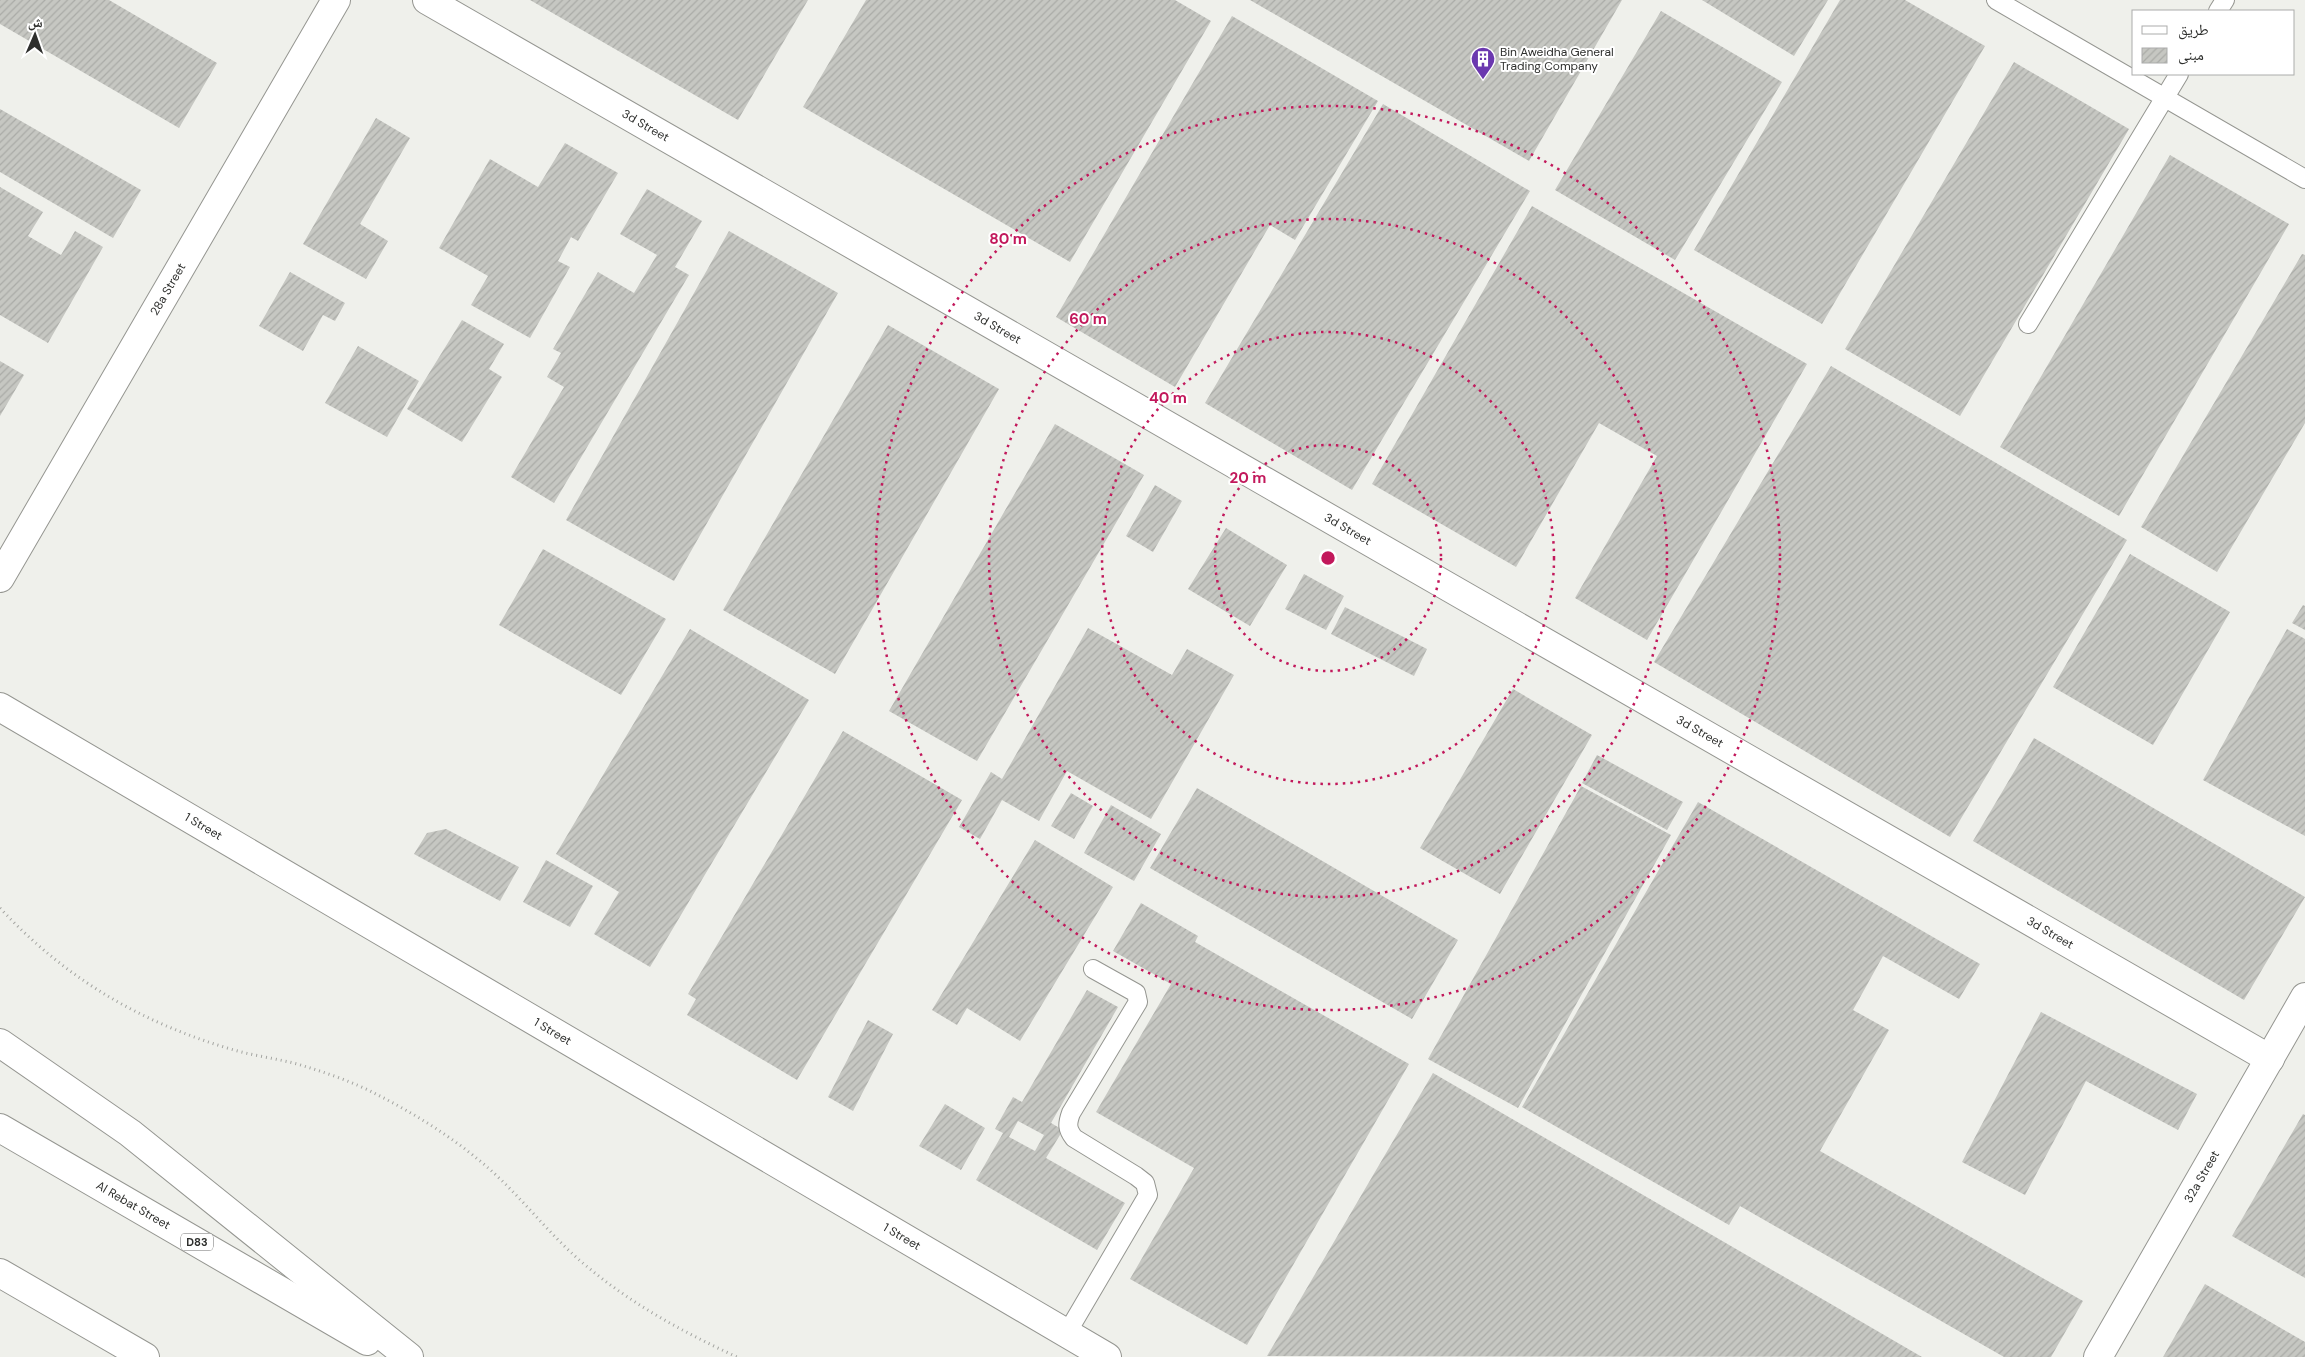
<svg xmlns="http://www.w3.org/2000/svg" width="2305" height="1357" font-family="'DM Sans','Noto Naskh Arabic',sans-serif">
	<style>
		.building { fill: url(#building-hatch); fill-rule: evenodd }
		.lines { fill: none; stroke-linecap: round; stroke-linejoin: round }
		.lane-casing { stroke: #959691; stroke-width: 20 }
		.street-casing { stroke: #959691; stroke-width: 30 }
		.highway-casing { stroke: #959691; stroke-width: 30 }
		.path { stroke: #a4a5a1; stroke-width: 3; stroke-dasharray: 1 4; stroke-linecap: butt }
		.lane { stroke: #fff; stroke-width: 18 }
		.street { stroke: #fff; stroke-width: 28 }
		.highway { stroke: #fff; stroke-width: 28 }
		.ring { fill: none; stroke: #c2185b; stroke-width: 2.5; stroke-dasharray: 2.5 5 }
		.labels { text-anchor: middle; stroke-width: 4; stroke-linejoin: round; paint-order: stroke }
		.shield { fill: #fff; stroke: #6d6d6c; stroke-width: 1 }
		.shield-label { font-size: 11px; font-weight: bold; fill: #2e2f2d }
		.poi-label { font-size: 12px; fill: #2e2f2d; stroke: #fff; text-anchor: start }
		.street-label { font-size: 12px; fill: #2e2f2d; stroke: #fff }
		.centre { fill: #c2185b; stroke: #fff; stroke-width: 2.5 }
		.ring-label { font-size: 15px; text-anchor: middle; font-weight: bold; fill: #c2185b; stroke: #fff; stroke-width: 4; stroke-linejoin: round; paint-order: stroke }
	</style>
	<defs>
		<pattern id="building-hatch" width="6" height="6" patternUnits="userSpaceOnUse" patternTransform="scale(1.25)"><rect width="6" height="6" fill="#c6c7c2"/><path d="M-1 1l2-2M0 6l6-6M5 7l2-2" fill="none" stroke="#aaaba7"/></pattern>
	</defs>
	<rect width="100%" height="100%" fill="#eff0eb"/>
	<!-- building -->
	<path class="building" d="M0,0h109l108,63 -38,65 -179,-104z
		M530,0h278l-70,120z
		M866,0h309l36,21 -141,241 -267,-155z
		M1250,0h372l-93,161z
		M1702,0h126l-34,56z
		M1840,0h65l80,46 -163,278 -128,-74z
		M1661,11l121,71 -107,178 -120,-70z
		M1232,16l146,85 -83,139 -25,-15 -95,162 -119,-70z
		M2014,62l115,67 -169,287 -115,-67z
		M1383,104l147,87 -178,299 -147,-87z
		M0,109l141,81 -28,48 -113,-66z
		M376,118l34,20 -50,86 28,17 -22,38 -63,-35z
		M565,143l53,30 -40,68 -7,-4 -13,24 12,6 -40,71 -59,-33 17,-29 -49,-28 51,-89 48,28z
		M2170,155l119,69 -170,292 -119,-69z
		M0,187l43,25 -15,24 33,19 14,-24 28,16 -55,96 -48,-28z
		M647,189l55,32 -27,46 14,8 -135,228 -43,-26 53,-90 -17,-10 14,-24 -8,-4 45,-77 36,21 23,-38 -37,-21z
		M1532,206l275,158 -160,276 -72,-42 82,-142 -58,-33 -83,144 -144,-83z
		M729,231l109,62 -164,288 -108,-61z
		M2302,254l3,1v168l-88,149 -76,-45z
		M290,272l55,31 -10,18 -12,-6 -20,36 -44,-25z
		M462,320l42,24 -15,25 13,8 -40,65 -55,-33z
		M888,325l111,64 -164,285 -112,-64z
		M358,346l61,35 -32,56 -62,-34z
		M0,361l24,14 -24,41z
		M1831,366l296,174 -177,297 -296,-175z
		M1055,424l89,51 -167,286 -88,-50z
		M1155,485l27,16 -29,51 -27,-16z
		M1226,528l61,37 -37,61 -62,-37z
		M543,549l123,70 -45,76 -122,-70z
		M2130,554l100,58 -77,133 -100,-58z
		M1304,574l40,22 -18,34 -41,-21z
		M2303,605l2,1v24l-13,-7z
		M1345,607l82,42 -13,27 -83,-42z
		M1088,628l84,47 15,-26 47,26 -83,144 -84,-48 -28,50 -37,-21 -22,39 -21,-12 32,-55 11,7z
		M690,629l119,71 -159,267 -56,-33 25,-42 -63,-38z
		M2287,629l18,10v197l-102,-56z
		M1513,689l79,46 -92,159 -80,-46z
		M843,731l119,69 -165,280 -110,-65 9,-16 -8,-5z
		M2034,738l271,159 -61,103 -271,-159z
		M1597,755l86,47 -16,28 -85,-47z
		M1581,786l90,49 -153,273 -90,-49z
		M1197,788l261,152 -46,79 -262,-151z
		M1071,793l22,13 -19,33 -23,-13z
		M1698,802l282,162 -21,35 -76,-43 -30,54 36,20 -69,121 263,150 -32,56h-47l-264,-151 -11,19 -207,-118z
		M1111,805l50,29 -27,47 -50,-28z
		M446,829l73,38 -19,34 -86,-47 13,-21z
		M1035,840l78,47 -93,154 -53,-33 -10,17 -25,-15z
		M546,860l47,26 -23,41 -47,-25z
		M1141,903l57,33 -3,6 214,122 -162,281 -117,-66 64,-111 -98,-56 75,-128 -58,-33z
		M1087,990l31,17 -67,116 12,7 -17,28 79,45 -28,47 -121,-70 27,-47 -8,-4 18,-32 9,5zM1018,1121l26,14 -9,16 -26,-14z
		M2041,1012l156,82 -19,36 -92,-49 -61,114 -63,-33z
		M868,1020l25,14 -40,77 -25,-14z
		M1433,1073l489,284 -655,-1z
		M945,1104l40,24 -24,42 -42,-24z
		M2303,1114l2,1v163l-73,-42z
		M2205,1284l100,58v15h-142z"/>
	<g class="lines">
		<defs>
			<path id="lane" d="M1996,0l309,179
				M2218,11l7,-11
				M2028,324l151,-250
				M1067,1333l81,-138 -3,-12 -9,-7 -62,-38c-7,-9 -7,-14 -3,-25l67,-111 -2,-9 -43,-24"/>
			<g id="street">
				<path id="s1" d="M427,0l1843,1059"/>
				<path id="s2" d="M0,578l336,-578"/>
				<path id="s3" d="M0,707l1107,650"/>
				<path id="s4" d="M2098,1357l207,-360"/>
			</g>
			<g id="highway">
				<path d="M0,1043l130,90 279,224"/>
				<path id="s5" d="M0,1128l367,213"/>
				<path d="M0,1273l145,84"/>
			</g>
		</defs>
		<!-- lane casing -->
		<use href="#lane" class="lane-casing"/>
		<!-- street casing -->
		<use href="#street" class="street-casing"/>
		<!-- highway casing -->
		<use href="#highway" class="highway-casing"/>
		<!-- path -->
		<path class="path" d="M0,908c66,71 141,115 234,142 24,7 49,9 73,17 23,7 48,16 69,27 43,22 86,49 121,82 32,30 58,65 93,93 45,37 95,64 147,88"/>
		<!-- lane -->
		<use href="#lane" class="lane"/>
		<!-- street -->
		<use href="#street" class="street"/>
		<!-- highway -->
		<use href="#highway" class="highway"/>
	</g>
	<!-- distance rings -->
	<g class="ring">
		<circle cx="1328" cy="558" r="113"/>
		<circle cx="1328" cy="558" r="226"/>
		<circle cx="1328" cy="558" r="339"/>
		<circle cx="1328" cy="558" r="452"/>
	</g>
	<!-- icons -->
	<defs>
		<symbol id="building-pin" viewBox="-11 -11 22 30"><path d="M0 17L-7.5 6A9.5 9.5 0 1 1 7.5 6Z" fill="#6b38af" stroke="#fff"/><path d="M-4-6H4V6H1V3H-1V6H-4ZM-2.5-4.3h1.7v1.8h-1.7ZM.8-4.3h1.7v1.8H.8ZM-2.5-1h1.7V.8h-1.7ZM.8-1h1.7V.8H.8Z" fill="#fff"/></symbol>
	</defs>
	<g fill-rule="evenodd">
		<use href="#building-pin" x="1469" y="45" width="28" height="38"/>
	</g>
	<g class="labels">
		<!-- shield labels -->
		<rect class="shield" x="181" y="1233.5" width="32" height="17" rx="4"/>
		<g class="shield-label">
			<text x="197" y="1246">D83</text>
		</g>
		<!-- poi labels -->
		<g class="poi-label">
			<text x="1500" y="56">Bin Aweidha General<tspan x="1500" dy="14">Trading Company</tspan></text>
		</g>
		<!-- street labels -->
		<g class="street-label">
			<text dy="4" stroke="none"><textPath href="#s1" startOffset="252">3d Street</textPath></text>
			<text dy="4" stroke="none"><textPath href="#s2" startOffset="334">28a Street</textPath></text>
			<text dy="4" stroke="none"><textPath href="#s1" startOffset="658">3d Street</textPath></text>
			<text dy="4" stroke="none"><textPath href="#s1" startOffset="1062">3d Street</textPath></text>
			<text dy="4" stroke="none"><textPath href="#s1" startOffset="1468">3d Street</textPath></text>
			<text dy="4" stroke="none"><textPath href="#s3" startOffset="236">1 Street</textPath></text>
			<text dy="4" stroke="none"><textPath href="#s1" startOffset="1872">3d Street</textPath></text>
			<text dy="4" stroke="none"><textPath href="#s3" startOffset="641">1 Street</textPath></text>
			<text dy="4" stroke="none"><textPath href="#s4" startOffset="208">32a Street</textPath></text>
			<text dy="4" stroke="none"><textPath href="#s5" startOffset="154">Al Rebat Street</textPath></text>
			<text dy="4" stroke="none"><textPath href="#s3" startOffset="1046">1 Street</textPath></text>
		</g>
	</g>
	<circle cx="1328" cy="558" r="8" class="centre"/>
	<g class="ring-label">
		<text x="1008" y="244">80 m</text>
		<text x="1088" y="324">60 m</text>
		<text x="1168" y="403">40 m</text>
		<text x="1248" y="483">20 m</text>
	</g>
	<!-- legend -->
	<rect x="2132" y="10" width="162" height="65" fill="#ffffff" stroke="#abacab"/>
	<rect x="2142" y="26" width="25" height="8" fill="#ffffff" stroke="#abacab"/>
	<text x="2178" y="35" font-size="15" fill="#2e2f2d">طريق</text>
	<rect x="2142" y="48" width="25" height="15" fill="url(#building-hatch)" stroke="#abacab"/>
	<text x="2178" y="60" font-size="15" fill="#2e2f2d">مبنى</text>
	<!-- north arrow -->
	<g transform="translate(35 35) rotate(2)" stroke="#ffffff" stroke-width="4" paint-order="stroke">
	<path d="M0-4L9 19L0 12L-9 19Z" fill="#2e2f2d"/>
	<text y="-8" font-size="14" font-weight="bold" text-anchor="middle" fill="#2e2f2d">ش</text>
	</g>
</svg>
